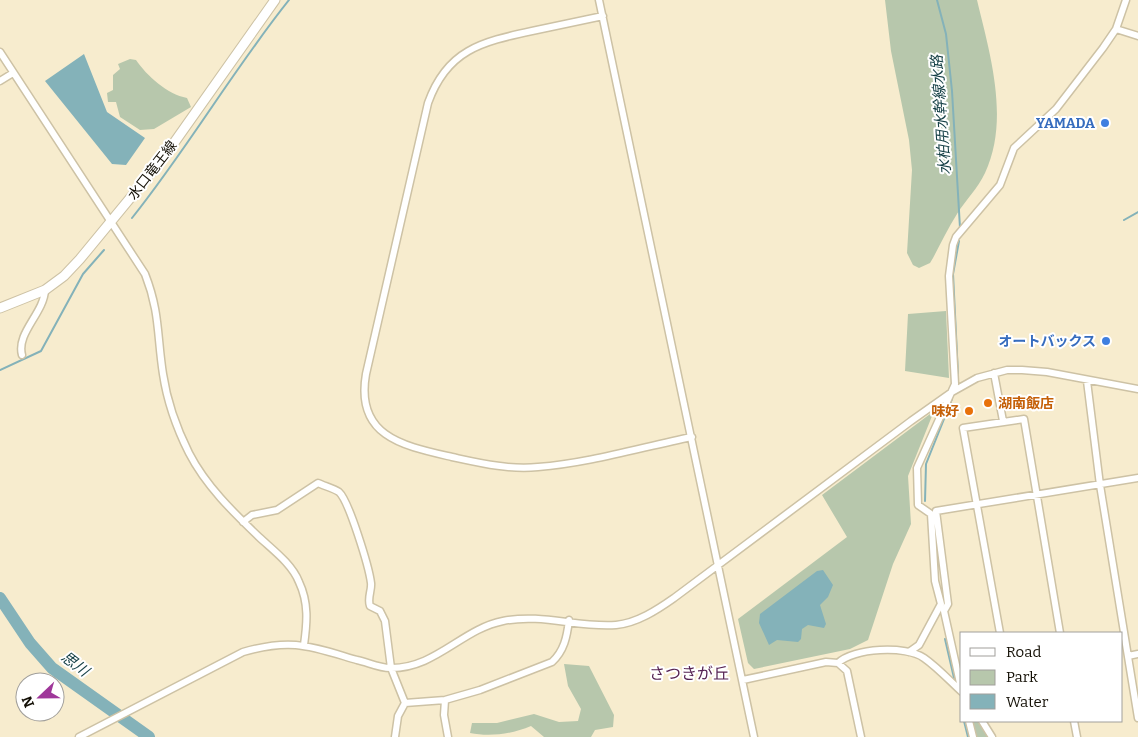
<svg xmlns="http://www.w3.org/2000/svg" width="1138" height="737" font-family="Bitter,'Noto Sans JP',serif">
	<style>
		.green { fill: #b7c7ac }
		.water { fill: #84b2b9 }
		.lines { fill: none; stroke-linecap: round; stroke-linejoin: round }
		.stream { stroke: #84b2b9; stroke-width: 2 }
		.river { stroke: #84b2b9; stroke-width: 12 }
		.minor-casing { stroke: #cdc2a5; stroke-width: 9 }
		.major-casing { stroke: #cdc2a5; stroke-width: 11 }
		.minor { stroke: #fff; stroke-width: 6 }
		.major { stroke: #fff; stroke-width: 9 }
		.shop-dot { fill: #3f7fe0; stroke: #fff; stroke-width: 2 }
		.food-dot { fill: #e8710a; stroke: #fff; stroke-width: 2 }
		.labels { text-anchor: middle; stroke-width: 4; stroke-linejoin: round; paint-order: stroke }
		.shop-label { font-size: 14px; font-weight: bold; fill: #366cbe; stroke: #fff; text-anchor: end }
		.street-label { font-size: 14px; fill: #141006; stroke: #fff }
		.food-label { font-size: 14px; font-weight: bold; fill: #c56008; stroke: #fff; text-anchor: start }
		.water-label { font-size: 15px; font-style: italic; fill: #143f45; stroke: #fff }
		.quarter-label { font-size: 16px; fill: #552252; stroke: #fff }
	</style>
	<rect width="100%" height="100%" fill="#f7ecce"/>
	<!-- green -->
	<path class="green" d="M885,0h92c13,54 33,120 8,173 -7,15 -20,28 -28,41 -9,14 -16,29 -24,44l-3,5 -11,5 -6,-3 -6,-12 5,-83 -3,-30 -18,-89z
		M130,59l6,1c11,16 31,34 51,38l4,9 -37,22 -14,1 -20,-13 -4,-15h-8l-1,-9 6,-3v-15l7,-6 -2,-5z
		M946,311l3,67 -44,-7 3,-57z
		M934,411l-26,65 3,48 -18,40 -25,76 -18,9 -96,20 -6,-6 -10,-44 109,-82 -25,-42z
		M564,664l25,2 25,49 -1,12 -18,3 -4,7h-47l-13,-11c-19,8 -41,11 -61,7l2,-10h25l37,-9 25,8 19,-1 3,-12 -13,-23z
		M971,721h8l9,16h-12z"/>
	<!-- water -->
	<path class="water" d="M84,54l23,58 38,26 -19,27 -14,-1 -67,-83z
		M823,570l10,15 -5,12 -8,8 6,19 -2,4 -16,-3 -6,4 -1,10 -3,3 -21,-2 -8,5 -10,-22 1,-9 57,-43z"/>
	<g class="lines">
		<!-- stream -->
		<path class="stream" d="M937,0l9,34 6,57 8,137
			M132,218c56,-70 101,-148 157,-218
			M1124,220l14,-8
			M0,370l41,-19 42,-77 21,-24
			M958,375l-5,-101 6,-33
			M925,501l1,-37 26,-65
			M945,639l9,39
			M961,711l1,3
			M964,721l4,16"/>
		<!-- river -->
		<path class="river" d="M0,598l30,45 22,25 97,69"/>
		<defs>
			<path id="minor" d="M599,0l155,737
				M603,16c-24,5 -47,10 -71,15 -51,11 -85,19 -104,72l-62,271c-11,63 38,72 86,83 28,6 57,13 86,10 52,-4 104,-20 154,-30
				M1116,29l22,7
				M0,52l145,222c15,38 12,62 18,100 4,27 14,55 26,79 17,33 44,59 70,84 14,13 33,27 40,45 10,21 8,41 5,63
				M0,81l13,-8
				M22,355c-6,-22 22,-42 23,-65
				M994,373l9,48
				M1087,381l13,104 38,233
				M243,522l9,-7 25,-5 41,-27c6,3 15,5 21,9 10,9 30,75 32,91 1,7 -4,15 -1,23l10,5 5,10 6,47 14,35 -7,13 -3,21
				M1000,633l-37,-205 61,-9 36,214
				M909,652l10,-7 22,-41 -6,-23 -4,-67 -13,-9 -1,-37 38,-84 -6,-108 4,-31 3,-8 44,-52 14,-37 42,-39 47,-61 13,-19 10,-29
				M1128,656l10,-2
				M838,663c15,-15 68,-18 86,-5 13,9 26,23 38,34
				M743,680l83,-18 12,1 9,8 14,66
				M960,683l-16,-72 4,-7 -12,-93 202,-33
				M445,700l-1,15 4,22
				M405,703l40,-3 35,-10 72,-28c12,-11 15,-25 17,-42
				M969,721l4,16
				M982,721l10,16
				M1074,721l3,16
				M79,737l164,-85c49,-14 66,-6 114,8 10,2 22,8 33,8 45,1 72,-39 113,-47 39,-8 75,7 113,4 21,-2 41,-15 58,-27l237,-177 41,-29 25,-14 30,-8h15l25,2 91,17"/>
			<path id="major" d="M0,308l45,-18 19,-14 16,-17 84,-102 111,-157"/>
		</defs>
		<!-- minor casing -->
		<use href="#minor" class="minor-casing"/>
		<!-- major casing -->
		<use href="#major" class="major-casing"/>
		<!-- minor -->
		<use href="#minor" class="minor"/>
		<!-- major -->
		<use href="#major" class="major"/>
	</g>
	<!-- markers -->
	<g class="shop-dot">
		<circle cx="1105" cy="123" r="5"/>
		<circle cx="1106" cy="341" r="5"/>
	</g>
	<g class="food-dot">
		<circle cx="988" cy="403" r="5"/>
		<circle cx="969" cy="411" r="5"/>
	</g>
	<g class="labels">
		<!-- shop labels -->
		<g class="shop-label">
			<text x="1095" y="128">YAMADA</text>
			<text x="1096" y="346">オートバックス</text>
		</g>
		<!-- street labels -->
		<g class="street-label">
			<text transform="translate(152 170) rotate(-52)" y="5">水口竜王線</text>
		</g>
		<!-- food labels -->
		<g class="food-label">
			<text x="998" y="408">湖南飯店</text>
			<text x="959" y="416" text-anchor="end">味好</text>
		</g>
		<!-- water labels -->
		<g class="water-label">
			<text transform="translate(941 115) rotate(-94)" y="5">水柏用水幹線水路</text>
			<text transform="translate(75 664) rotate(37)" y="5">思川</text>
		</g>
		<!-- quarter labels -->
		<g class="quarter-label">
			<text x="689" y="679">さつきが丘</text>
		</g>
	</g>
	<!-- legend -->
	<rect x="960" y="632" width="162" height="90" fill="#ffffff" stroke="#a19f9b"/>
	<rect x="970" y="648" width="25" height="8" fill="#ffffff" stroke="#a19f9b"/>
	<text x="1006" y="657" font-size="15" fill="#141006">Road</text>
	<rect x="970" y="670" width="25" height="15" fill="#b7c7ac" stroke="#a19f9b"/>
	<text x="1006" y="682" font-size="15" fill="#141006">Park</text>
	<rect x="970" y="694" width="25" height="15" fill="#84b2b9" stroke="#a19f9b"/>
	<text x="1006" y="707" font-size="15" fill="#141006">Water</text>
	<!-- north arrow -->
	<g transform="translate(40 697) rotate(248)"><circle r="24" fill="#ffffff" stroke="#a19f9b"/>
	<path d="M0-4L9 19L0 12L-9 19Z" fill="#9f379a"/>
	<text y="-8" font-size="14" font-weight="bold" text-anchor="middle" fill="#141006">N</text>
	</g>
</svg>
